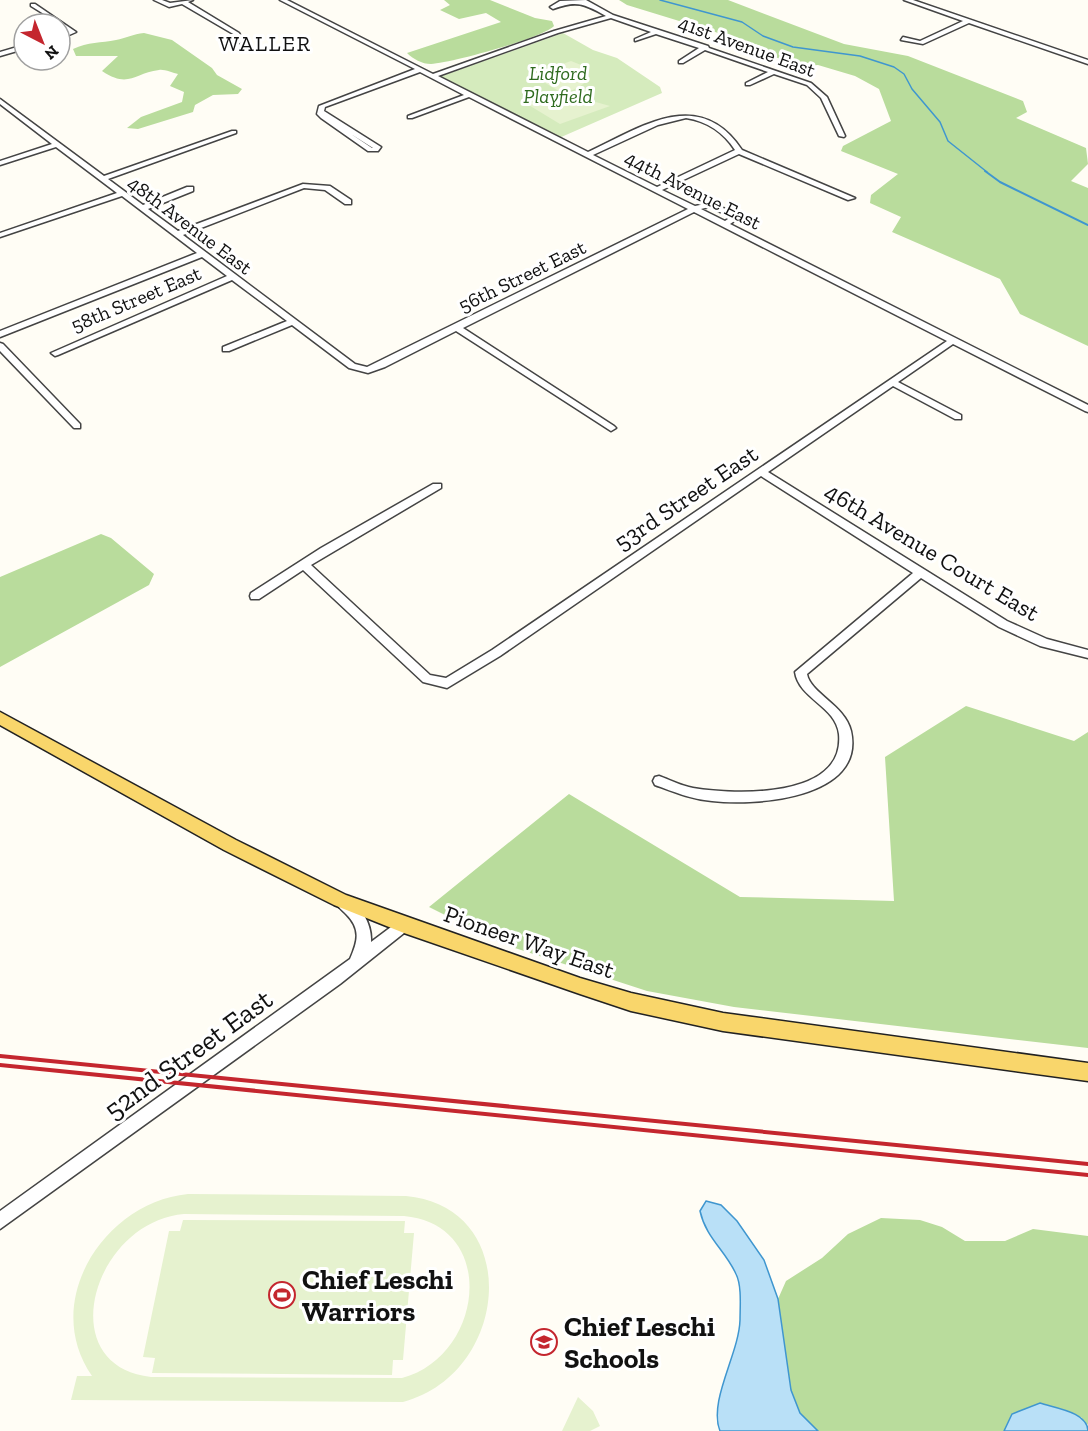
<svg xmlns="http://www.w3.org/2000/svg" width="1088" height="1431" font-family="'Zilla Slab',serif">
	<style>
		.green { fill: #d5ebbd }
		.forest { fill: #b9dc9c }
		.pitch { fill: #e6f2cf; fill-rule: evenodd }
		.water { fill: #b9e0f7; stroke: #3f96cf; stroke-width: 1.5 }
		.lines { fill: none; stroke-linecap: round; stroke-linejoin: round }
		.stream-far1 { stroke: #3f96cf; stroke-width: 1.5 }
		.stream { stroke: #3f96cf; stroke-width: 2 }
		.minor-casing { stroke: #444; stroke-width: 3 }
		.major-casing { stroke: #222; stroke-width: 3 }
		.minor { fill: #fff; fill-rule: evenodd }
		.major { fill: #f9d66b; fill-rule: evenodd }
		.rail { stroke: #c4262e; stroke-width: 4 }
		.labels { text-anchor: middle; stroke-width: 6; stroke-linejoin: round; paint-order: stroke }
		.far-street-label { font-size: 20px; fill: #111; stroke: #fff }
		.far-park-label { font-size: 20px; font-style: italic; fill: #2f6b1f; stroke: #fff }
		.far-quarter-label { font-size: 22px; letter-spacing: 1.5px; fill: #111; stroke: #fff }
		.street-label { font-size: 24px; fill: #111; stroke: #fff }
		.near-street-label { font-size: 28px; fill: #111; stroke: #fff }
		.near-poi-label { font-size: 28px; font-weight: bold; fill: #111; stroke: #fff; text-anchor: start }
	</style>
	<rect width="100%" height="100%" fill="#fffdf5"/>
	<!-- green -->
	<path class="green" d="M563,33l30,17 24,8 43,29 2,6 -103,45 -120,-61z"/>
	<!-- forest -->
	<path class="forest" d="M444,0h46l45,18 17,3 2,5c-11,12 -103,37 -123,38 -9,0 -18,-5 -24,-11l94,-31 -15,-9 -27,6 -19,-9 10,-5z
		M619,0h109l116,44 64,12 115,45 4,11 -11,6 70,30 2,16 -17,17 17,7v158l-68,-32 -20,-35 -108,-47 9,-15 -31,-14 1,-8 27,-21 -57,-23 2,-5 48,-25 -12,-32 -24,-13 -37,-11 -17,1 -35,-12 -2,-7 -137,-42z
		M144,33l28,7 40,28 5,7 25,14 -4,5 -25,1 -18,10 -2,7 -55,17 -11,-1 14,-11 41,-15 2,-10 -14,-6 8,-12c-5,-1 -14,-5 -19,-4 -25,3 -30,19 -57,1l16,-15h-42l-3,-7c15,-7 28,-6 43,-9 10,-2 17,-6 28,-7z
		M101,534l10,4 43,36 -5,11 -149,82v-90z
		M966,706l108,35 14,-9v316l-354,-41 -87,-16 -144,-47 -74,-37 140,-113 171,103 154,4 -9,-144z
		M881,1218l39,2 22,7 23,14h40l28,-12 55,7v189l-7,-8 -69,-3 -8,17h-186l-18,-18 -9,-23 -13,-91 8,-18 36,-23 26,-24z"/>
	<!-- pitch -->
	<path class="pitch" d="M571,61l15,6 3,10c-6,10 -17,14 -27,16l-30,-18z
		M561,98l31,3 18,5 -50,18 -33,-20z
		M188,1194l218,2c118,11 104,178 -3,206l-332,-2 6,-24h15c-52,-75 13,-174 96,-182zM184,1214l220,2c95,9 80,140 -2,162l-251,-1c-100,-11 -58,-155 33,-163z
		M183,1220l222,1 -1,12h10l-11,127h-10l-1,15 -240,-2 3,-15 -12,-1 26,-126h11z
		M578,1397l15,14 7,15 -10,5h-28z"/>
	<!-- water -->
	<path class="water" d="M706,1201l15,4 16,16 27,39 14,39 13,91 9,23 18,18h-98c-12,-30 19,-77 20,-111 0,-13 2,-34 -4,-46 -11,-24 -30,-36 -36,-63z
		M1040,1403c15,5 48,9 48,28h-84l8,-17z"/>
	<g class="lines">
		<!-- stream-far1 -->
		<path class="stream-far1" d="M660,0l82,22 21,14 30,11 67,9 34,11 10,7 8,15 28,33 8,19 39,31"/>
		<!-- stream -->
		<path class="stream" d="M985,171l15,11 88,43"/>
		<defs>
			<path id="minor" d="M154,0h8l8,3 23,-3 -5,2 51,31 5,9 -5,1 -4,-8 -53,-31 -13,3z
				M280,0h7l146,74 121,-43 52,-15c-22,-12 -29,-16 -53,-7l-3,-2 10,-6 26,-1 27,15 95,31 1,2 102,35 16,14 18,39 -1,1 -5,-1 -18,-38 -14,-13 -33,-11 -24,11h-4v-2l22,-11 -63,-22 -22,13h-4v-2l20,-13 -43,-14 -21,7v-2l16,-7 -40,-14 -53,15 -120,43 150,76c52,-24 111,-67 154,-2l113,48 -7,2 -109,-46 -77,36 33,16 15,-3 26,10v7l-6,4 358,181v7l-3,-1 -132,-67 -55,38 63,33v4h-6l-62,-33 -125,86 239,149 40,18 41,11v8l-48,-12 -41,-19 -78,-49 -114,96c3,19 38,31 44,57 15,68 -96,75 -139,70 -21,-2 -38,-9 -57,-16l-2,-4 2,-4 4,-1c11,4 23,10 34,12 43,7 152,11 146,-54 -3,-28 -40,-35 -44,-62l118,-99 -152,-97 -261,180 -53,32 -24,-6 -120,-112 -44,29h-8l-1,-3 1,-3 70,-45 112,-64h8v4l-130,77 119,110 16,3 46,-28 455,-309 -253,-129 -231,116 151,98 2,2 -5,3 -155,-100 -71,36 -17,6 -19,-5 -57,-43 -63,26h-6v-4l64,-26 -55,-41 -174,75 -3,1 -4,-3 176,-77 -25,-19 -202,80v-6l197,-78 -75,-57 -122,41v-4l117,-40 -61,-46 -56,18v-4l52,-17 -52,-40v-5l104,77 128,-45h4v2l-128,46 35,26 44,-18h6v4l-45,18 30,22 125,-47 27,2 21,14v4h-6l-20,-14 -21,-2 -121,47 172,129 12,3 321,-158 -219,-112 -57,21h-4v-2l56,-21 -44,-23 -95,35 -1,4 57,36 -3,4h-10l-47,-33 -4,-4 2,-8 96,-37zM686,118c21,3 38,15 49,32l-78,37 -64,-32 65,-30zM351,134l22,14h-1zM709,207l20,9 -1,3 -3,2 -24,-12z
				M904,0h9l175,60v4l-119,-41 -46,21 -22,-4 2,-3 17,4 43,-20z
				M31,4h4l41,28 -16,7v-4l8,-3 -8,-8 -29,-18z
				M24,45v4l-24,7v-4z
				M0,343l3,1 77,80v4h-6l-74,-77z
				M343,897c18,7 29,27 28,45l28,-21 5,-2 5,2 2,4 -2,4 -69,55 -340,245v-18l350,-252c8,-18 11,-30 -4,-45 -4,-4 -7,-6 -10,-11l2,-4z"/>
			<path id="major" d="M0,712l236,128 110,55 234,83 51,15 92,20 365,50v18l-365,-50 -92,-20 -51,-17 -176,-61 -70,-28 -110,-55 -224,-125z"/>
		</defs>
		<!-- minor casing -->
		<use href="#minor" class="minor-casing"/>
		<!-- major casing -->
		<use href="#major" class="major-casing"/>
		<!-- minor -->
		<use href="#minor" class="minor"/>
		<!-- major -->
		<use href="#major" class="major"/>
		<!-- rail -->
		<path class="rail" d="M0,1056l1088,108
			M0,1065l1088,110"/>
	</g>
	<!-- icons -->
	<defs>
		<symbol id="stadium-ring" viewBox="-11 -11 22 22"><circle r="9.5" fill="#fff" stroke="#c4262e" stroke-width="1.5"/><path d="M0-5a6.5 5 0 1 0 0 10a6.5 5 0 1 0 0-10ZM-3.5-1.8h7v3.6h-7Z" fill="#c4262e"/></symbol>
		<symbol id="school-ring" viewBox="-11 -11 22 22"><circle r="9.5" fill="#fff" stroke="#c4262e" stroke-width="1.5"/><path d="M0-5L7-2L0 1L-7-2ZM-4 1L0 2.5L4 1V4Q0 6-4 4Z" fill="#c4262e"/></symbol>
	</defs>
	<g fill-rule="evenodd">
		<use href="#stadium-ring" x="267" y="1280" width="30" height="30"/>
		<use href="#school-ring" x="529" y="1327" width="30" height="30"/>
	</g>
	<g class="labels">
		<!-- far-street labels -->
		<g class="far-street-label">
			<text transform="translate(747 46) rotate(20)" y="7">41st Avenue East</text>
			<text transform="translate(693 190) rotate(27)" y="7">44th Avenue East</text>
			<text transform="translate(190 225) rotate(37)" y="7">48th Avenue East</text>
			<text transform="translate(522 276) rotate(-26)" y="7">56th Street East</text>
			<text transform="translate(136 299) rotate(-23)" y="7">58th Street East</text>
		</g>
		<!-- far-park labels -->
		<g class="far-park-label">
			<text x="558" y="80">Lidford<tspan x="558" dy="23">Playfield</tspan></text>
		</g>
		<!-- far-quarter labels -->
		<g class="far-quarter-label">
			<text x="265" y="51">WALLER</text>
		</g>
		<!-- street labels -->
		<g class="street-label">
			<text transform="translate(686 498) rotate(-34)" y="8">53rd Street East</text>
			<text transform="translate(932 552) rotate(31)" y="8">46th Avenue Court East</text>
			<text transform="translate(529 942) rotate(19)" y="8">Pioneer Way East</text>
		</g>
		<!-- near-street labels -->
		<g class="near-street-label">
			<text transform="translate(188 1054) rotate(-36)" y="10">52nd Street East</text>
		</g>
		<!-- near-poi labels -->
		<g class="near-poi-label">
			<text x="302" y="1289">Chief Leschi<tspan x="302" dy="32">Warriors</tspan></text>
			<text x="564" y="1336">Chief Leschi<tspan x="564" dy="32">Schools</tspan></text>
		</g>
	</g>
	<!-- north arrow -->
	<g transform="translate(42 42) rotate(138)"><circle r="28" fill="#ffffff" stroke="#a0a0a0" stroke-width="1.5"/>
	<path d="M0-4.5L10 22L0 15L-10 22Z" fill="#c4262e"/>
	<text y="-9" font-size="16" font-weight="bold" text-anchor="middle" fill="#111111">N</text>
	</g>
</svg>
